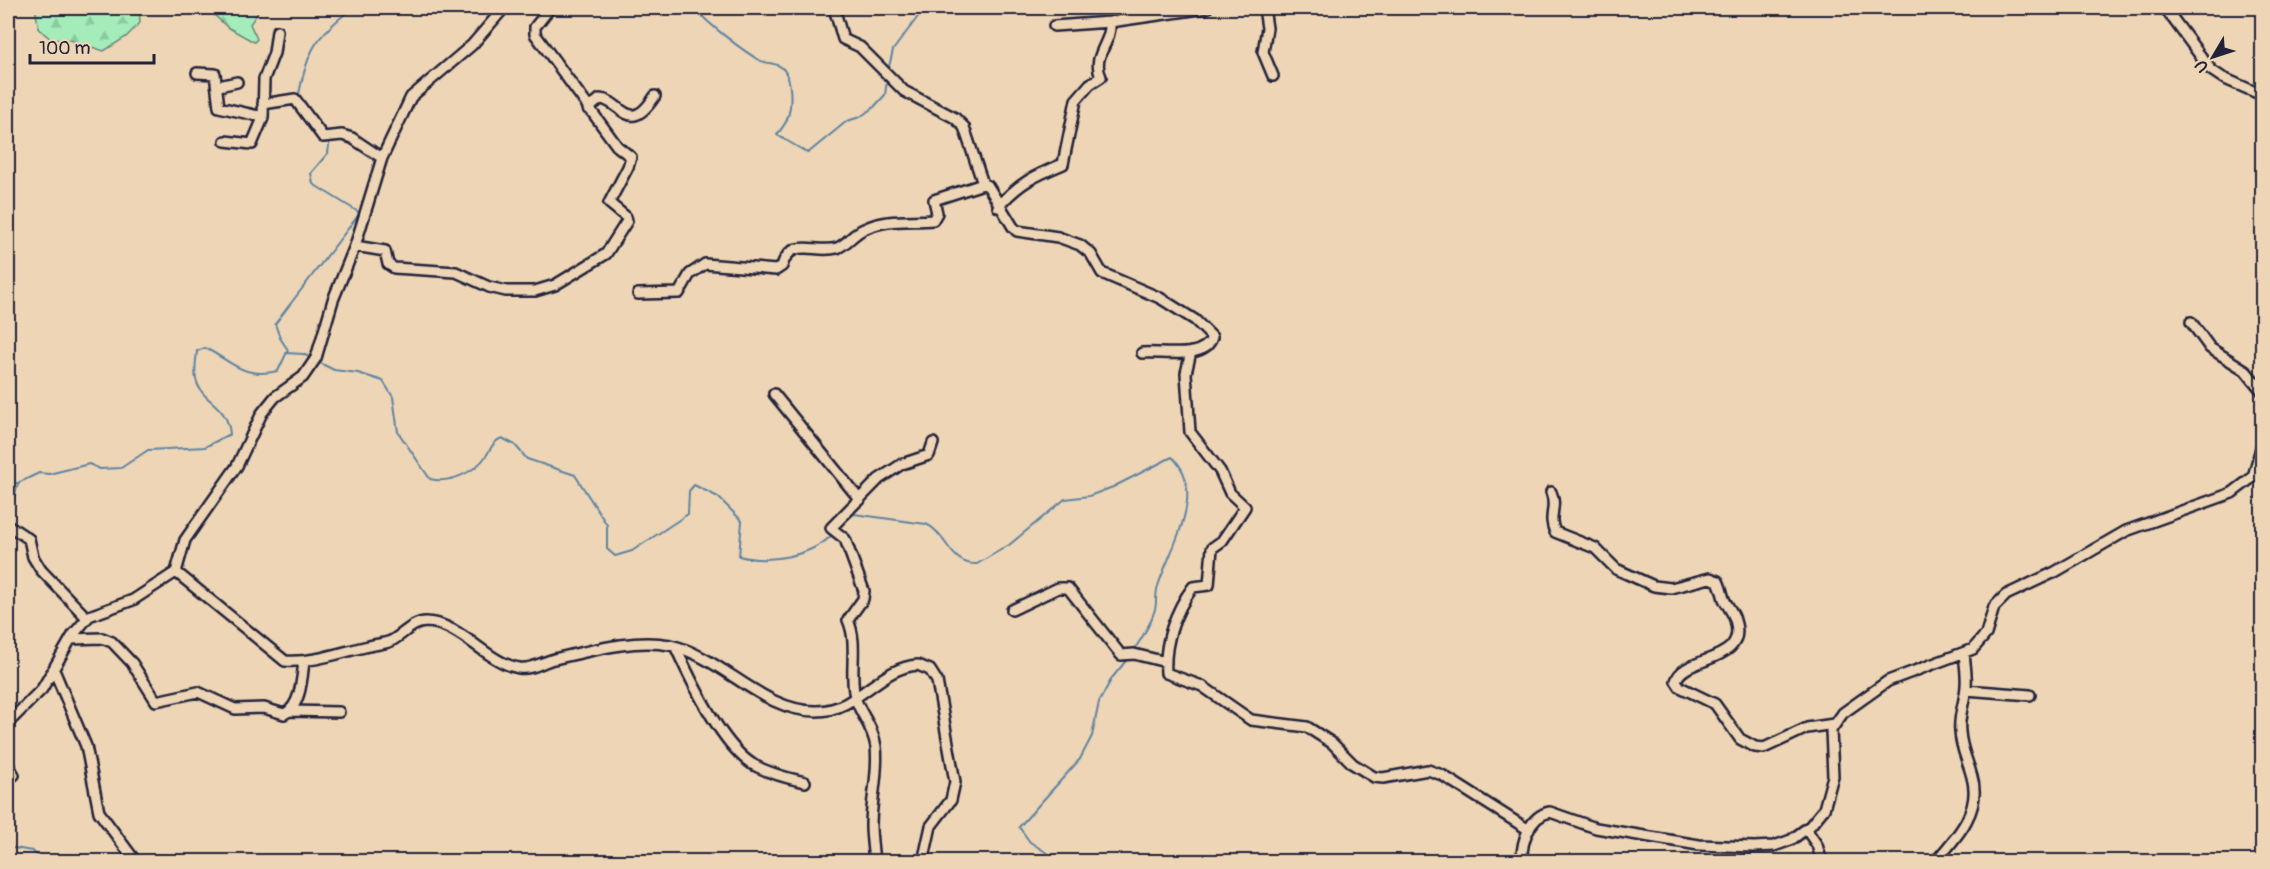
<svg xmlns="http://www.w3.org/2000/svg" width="2270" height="869" font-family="Pangolin,sans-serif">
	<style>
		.forest { fill: url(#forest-firs); stroke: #63877a; stroke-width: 1.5 }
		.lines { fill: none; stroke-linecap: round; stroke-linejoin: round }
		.stream { stroke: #5f84a3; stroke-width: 2 }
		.minor-casing { stroke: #22223b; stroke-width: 14 }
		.minor { stroke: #edd5b5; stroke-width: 9 }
	</style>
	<defs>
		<pattern id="forest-firs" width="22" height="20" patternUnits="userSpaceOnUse" patternTransform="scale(1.5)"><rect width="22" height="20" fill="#a4ecba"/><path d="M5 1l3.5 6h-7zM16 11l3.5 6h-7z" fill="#8dcaa1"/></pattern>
	</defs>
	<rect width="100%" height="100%" fill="#edd5b5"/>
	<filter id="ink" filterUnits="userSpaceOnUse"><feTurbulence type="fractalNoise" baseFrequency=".0167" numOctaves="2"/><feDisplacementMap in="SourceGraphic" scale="12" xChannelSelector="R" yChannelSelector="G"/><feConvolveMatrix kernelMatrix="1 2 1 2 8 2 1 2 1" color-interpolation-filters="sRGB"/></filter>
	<g filter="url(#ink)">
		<!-- forest -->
		<path class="forest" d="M35,8h104l1,15 -14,14 -22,14 -37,-12 -15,1 -13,-11z
			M200,8h61l-11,16 7,15 -3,3 -27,-15 -16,-15z"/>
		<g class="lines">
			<!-- stream -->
			<path class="stream" d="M696,8c7,13 49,44 63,52 7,4 15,2 22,7 12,9 11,40 6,52 -1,5 -7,11 -10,16l31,18 39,-32 13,-4 14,-10 11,-12 2,-15
				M888,71l5,-21 30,-40 6,-2
				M298,99c9,-48 17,-63 55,-91
				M317,121l10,12
				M286,353l17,1 10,5
				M318,362l16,8 24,3 25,8 10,16 5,35 32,47c20,5 45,-7 56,-23 5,-7 7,-15 16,-18l13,7 12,14 48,16 32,50v24l8,7 17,-5 56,-37 1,-23 5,-6 24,12 24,24 -3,35c29,8 73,0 94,-22
				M8,483h10l21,-10 10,1 40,-10 11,5 21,-1 27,-18 57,-3 25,-13c-3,-32 -29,-31 -34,-55 -2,-8 0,-19 1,-28l8,-3c28,14 37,31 73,23l10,-21 -8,-12 -5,-14 85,-111 -47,-29 -2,-11 17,-20 2,-15
				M8,518l10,-34
				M836,529l18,-15 72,10c20,8 24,42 51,40l32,-19 56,-46 24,-3 24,-9 59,-30c37,34 -3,93 -14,129 -3,8 -1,16 -3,23 -4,15 -13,29 -21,41
				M8,847l24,4 14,11
				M1061,862l-31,-20 -11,-15 61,-68 12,-23 7,-34 13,-24 17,-21"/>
			<defs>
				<path id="minor" d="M834,8l9,31 17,8 44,44 51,27 9,9 19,57 5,2 25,41 4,4 41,6 22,8 11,9 11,19 58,25 35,22 17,17c-7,24 -51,14 -70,16
					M1264,8l3,20 -4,24 10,24
					M2165,8l46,62 12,8 39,17
					M1054,26l56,-4
					M197,73l18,1 4,33 44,10
					M219,86l18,-4
					M263,104l32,-5 28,38 19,-2 10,3 30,20
					M588,109l12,-10c22,1 28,38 55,-3
					M225,141l27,3 11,-26 1,-39 10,-26 3,-22
					M998,207c21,-24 36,-31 65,-43l13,-64 14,-16 11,-7c-10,-22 11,-33 9,-55l97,-14
					M355,246l30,5 3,13 6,4 62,4 33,15 17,4h29l20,-6 51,-31 21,-33 -1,-4 -17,-14 19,-36 3,-10 -14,-11 -82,-112v-7l15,-19
					M638,294l41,-1 11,-19 15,-10 71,6 6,-4c9,-30 33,-12 55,-18 9,-3 17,-15 27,-19 23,-11 44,-7 69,-9l4,-7 -3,-13 49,-16
					M2191,322l19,26 35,22 17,21
					M1191,352l-5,21 4,59 30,39 10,22 15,14 -23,34 -10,7 -3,37 -16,2c-18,24 -29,56 -27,86l36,13 49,34 56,7 25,16 21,21 21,13 9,1 45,-8 14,5 87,55
					M774,394l86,106
					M1551,492c7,16 -4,23 4,40l40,16 21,21 38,17 17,2 39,-10 8,3c3,6 4,11 6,18 3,7 9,13 11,21 14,44 -52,35 -59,61l4,6 35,17 25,35 15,8 9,1 43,-20 27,-4
					M8,525l21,14 4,18 8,13 46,48
					M176,572l109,89c29,2 56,-9 84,-15 7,-2 15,-2 22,-5 12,-6 21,-19 35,-19 35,1 61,41 93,46 12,2 23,-6 35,-9 36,-8 79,-21 116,-14 53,12 92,67 147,66 41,0 62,-44 101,-46l12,5 7,11 18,101 -4,18 -20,26 -8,36
					M1012,610l46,-22h10l53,67 13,-1 32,8
					M71,639l31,-1 10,4 20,21 24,38 42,-9 37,17 29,-1 20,6c17,-7 18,-37 20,-53
					M676,648c15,33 45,96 76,116 16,9 35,14 53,18
					M54,670l32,76 13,66 37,50
					M1966,690l64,5
					M290,711l49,1
					M8,723l34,-34 31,-54 16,-19 44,-16 43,-28 9,-32 52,-74 25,-53 13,-16 28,-20 13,-19 17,-58 22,-54 27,-88 29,-61 61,-52 32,-37
					M8,764l6,11
					M1806,829l11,16 5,17
					M874,862c-1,-13 -3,-25 -3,-37 0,-26 8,-52 5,-78 -3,-23 -20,-37 -22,-55 -4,-25 4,-49 -6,-72l15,-21 1,-8 -19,-52 -14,-11 48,-49 23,-15 27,-9 4,-12
					M1522,862c-1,-19 7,-46 28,-50l46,16 103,17 55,2 20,-1 17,-6 19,-14 14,-17 9,-33 -2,-46 12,-17 45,-32 85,-32 13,-15 8,-27 12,-12 49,-23 71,-41 106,-38 21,-16 9,-33
					M1935,862c21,-24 47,-51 37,-85 -4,-16 -11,-28 -12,-45 -2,-16 5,-30 6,-46 1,-10 -1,-22 -2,-32"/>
			</defs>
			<!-- minor casing -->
			<use href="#minor" class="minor-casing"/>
			<!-- minor -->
			<use href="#minor" class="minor"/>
		</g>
	</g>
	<!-- margin -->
	<rect width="2270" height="869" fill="none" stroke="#edd5b5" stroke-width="30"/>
	<rect x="15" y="15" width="2240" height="839" fill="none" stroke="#22223b" stroke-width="2" filter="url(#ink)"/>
	<!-- north arrow -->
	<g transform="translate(2213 57) rotate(231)" stroke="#edd5b5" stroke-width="4.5" paint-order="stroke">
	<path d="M0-4.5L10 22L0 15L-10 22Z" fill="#22223b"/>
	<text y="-9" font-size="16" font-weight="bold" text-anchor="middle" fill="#22223b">U</text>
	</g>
	<!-- scale -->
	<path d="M30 54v9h124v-9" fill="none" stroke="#22223b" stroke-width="3"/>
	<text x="39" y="54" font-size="18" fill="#22223b" stroke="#edd5b5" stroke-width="4.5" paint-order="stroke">100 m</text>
</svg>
